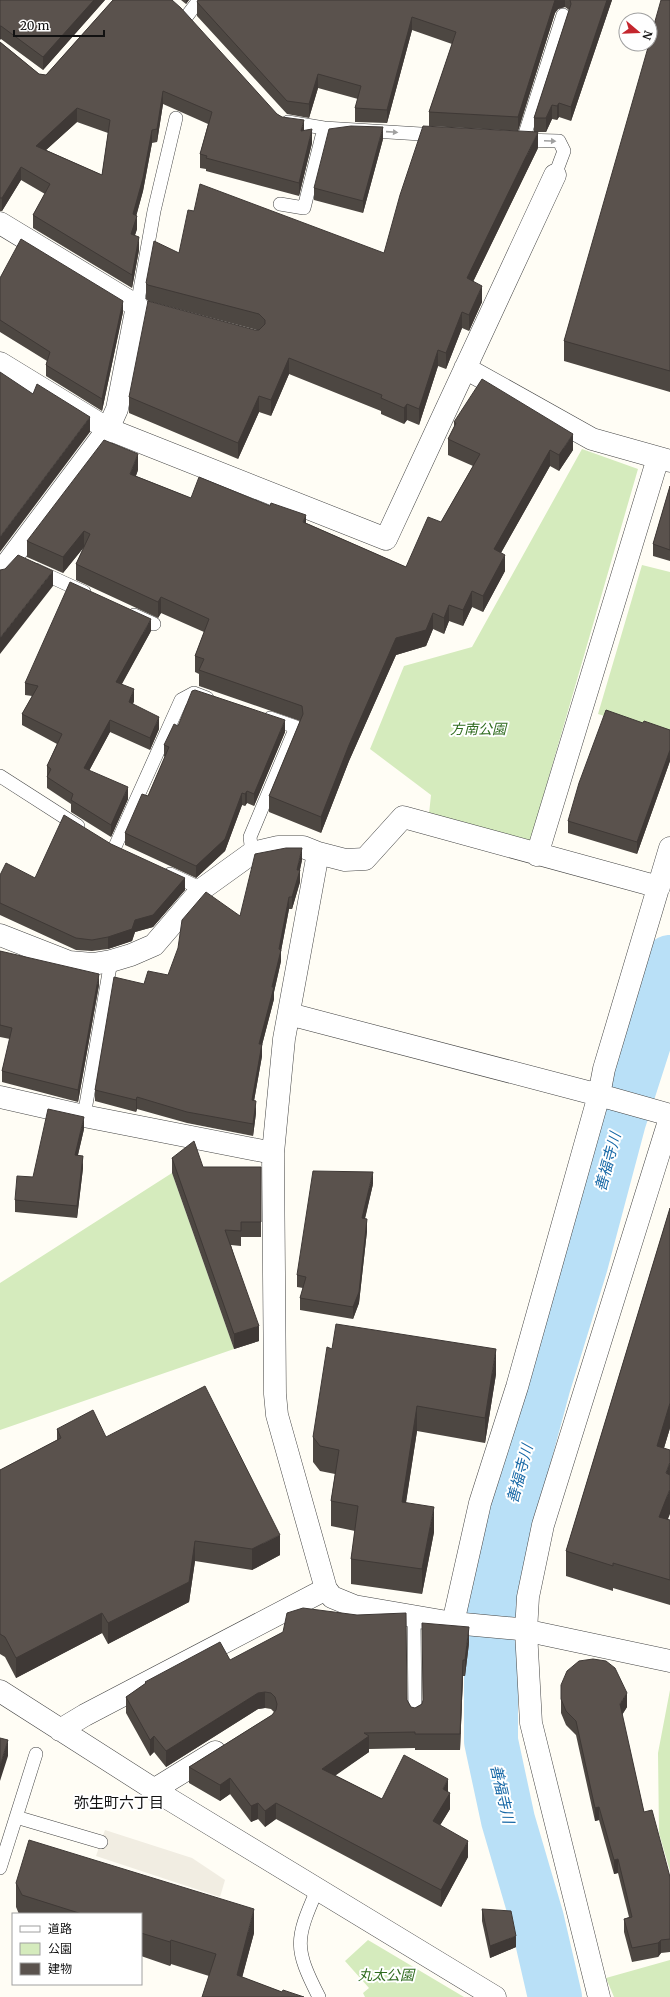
<svg xmlns="http://www.w3.org/2000/svg" width="670" height="1997" font-family="Merriweather,'Noto Sans JP',serif">
	<style>
		.green { fill: #d5ebbd }
		.plaza { fill: #f1ede2 }
		.lines { fill: none; stroke-linecap: round; stroke-linejoin: round }
		.river { stroke: #b9e0f7; stroke-width: 54 }
		.lane-casing { stroke: #444; stroke-width: 14 }
		.street-casing { stroke: #444; stroke-width: 23 }
		.lane { stroke: #fff; stroke-width: 13 }
		.street { stroke: #fff; stroke-width: 22 }
		.wall { fill: #4d4742; fill-rule: evenodd }
		.shaded-wall { fill: #3f3936 }
		.building { fill: #5a524d; stroke: #3f3936; fill-rule: evenodd }
		.oneway { fill: #a0a0a0 }
		.labels { text-anchor: middle; stroke-width: 4; stroke-linejoin: round; paint-order: stroke }
		.park-label { font-size: 14px; font-style: italic; fill: #2f6b1f; stroke: #fff }
		.water-label { font-size: 15px; font-style: italic; fill: #1768a6; stroke: #fff }
		.neighbourhood-label { font-size: 15px; fill: #111; stroke: #fff }
	</style>
	<rect width="100%" height="100%" fill="#fffdf5"/>
	<!-- green -->
	<path class="green" d="M582,449l56,20 -108,373 -101,-28 2,-19 -61,-46 34,-83 68,-19z
		M642,565l28,7v163l-72,-21z
		M172,1173l62,176 -234,81v-147z
		M670,1690v181l-11,-38 -1,-80z
		M368,1940l96,57h-99l-2,-4 6,-5 -24,-27z
		M670,1960v37h-56l-8,-19z"/>
	<!-- plaza -->
	<path class="plaza" d="M105,1830l87,28 33,22 -5,17 -124,-41z"/>
	<g class="lines">
		<!-- river -->
		<path class="river" d="M555,1997l-18,-78 -29,-99 -17,-79v-81l4,-62 12,-77 37,-137 37,-120 38,-143 51,-159"/>
		<defs>
			<path id="lane" d="M187,16l12,-16
				M288,122l36,6 113,7
				M521,140l38,1 5,10 -9,24
				M523,140l40,-125
				M280,204l24,4 20,-80
				M143,308l-6,-2 17,-95 22,-93
				M36,570l48,22
				M134,615l20,9
				M0,776l78,50
				M114,849l67,-149 13,-7 13,5
				M252,853l-2,-16 46,-110 -26,-9
				M170,874l32,15
				M84,1116l27,-155
				M414,1616l1,100
				M16,1817l85,25
				M0,1868l36,-114
				M317,1890c-22,50 -23,58 2,107"/>
			<path id="street" d="M0,223l137,83 -20,103 -9,20 -108,144
				M0,363l108,66 278,110 169,-364
				M465,368l127,71 78,22
				M318,853l-34,186 -11,114 2,241 2,21 49,174 6,8 22,9 99,17 66,6 151,32
				M537,855l121,-397
				M0,935l69,27 24,2 18,-3 20,-6 23,-10 48,-56 50,-36 26,-6h25l15,6 27,7 20,-1 38,-42 256,70
				M289,1014l310,81 71,20
				M0,1097l84,19 189,37
				M453,1623l27,-120 37,-116 82,-292 5,-26 66,-221
				M0,1691l169,108 326,198
				M60,1730l25,-15 241,-126
				M155,1789l60,-37
				M599,1997l-68,-274 -5,-92 2,-34 15,-72 127,-407"/>
		</defs>
		<!-- lane casing -->
		<use href="#lane" class="lane-casing"/>
		<!-- street casing -->
		<use href="#street" class="street-casing"/>
		<!-- lane -->
		<use href="#lane" class="lane"/>
		<!-- street -->
		<use href="#street" class="street"/>
	</g>
	<!-- wall -->
	<path class="wall" d="M0,0h105l-62,70 -42,-31z
		M113,0l164,114 27,16 8,13 -13,53 -93,-25v-2l-6,-1v-14l8,-30 -45,-20 -6,38 -5,1 -9,48 -7,25 1,13 -2,6 4,15 -7,38 -99,-60v-13l12,-21 -24,-14 -19,31h-2v-169l39,32 7,1zM77,122l31,11 -6,42 -56,-25z
		M181,0h8l-3,4z
		M198,0h414l-41,121 -12,-4 -2,3 -5,-1 -6,13h-12v-14l35,-108 -4,-3 -7,2 -3,4 -37,118 -89,-5v-14l23,-68 -40,-14 -25,93 -32,-1v-14l3,-9 -40,-11 -9,30 -22,-4 -90,-98v-14z
		M670,0v392l-106,-31v-20z
		M383,139l-20,74 -49,-13v-12z
		M538,148l-65,134 9,20 -13,29 -7,-3 -16,41 -8,-3 -19,59 -12,-5 -3,4 -23,-10v-3l-92,-37 -18,42 -12,-4 -21,47 -109,-46v-16l126,-67h2l-109,-29 -2,-2v-16l33,-30h205z
		M0,278l123,34 -21,99 -56,-35v-11l1,-4 -47,-29z
		M454,422l119,28 -14,21 -9,-5 -49,87 4,18 -22,41 -11,-5 -9,19 -14,-5 -5,13 -11,-5 -7,17 -30,9 -47,106 -28,72 -52,-21v-16l31,-75 -101,-35v-12l-4,-2v-16l9,-24 -43,-19 -3,5 -82,-38v-16l8,-17 -21,26 -36,-16v-16l111,-71 -2,6 55,22 115,25 100,44 35,-45 32,-56 -25,-11v-16l6,-12z
		M670,486v75l-17,-5v-12z
		M151,631l-29,53 12,17 -1,3 26,25 -9,21 -40,-18 -21,39 39,28 -17,38 -40,-25v-8l-24,-16v-22l10,-22 -35,-19v-11l10,-18 -7,-1v-12z
		M643,723l27,7v31l-33,93 -69,-21v-12z
		M178,726l107,6 -31,74 -7,-3 -2,3 -3,-1 -17,46 -29,27 -71,-33v-12l23,-37 17,-39 -1,-1v-11z
		M111,844l74,46 -32,37 -18,5 -3,9 -24,8 -16,2 -16,-1 -76,-35v-40l35,3z
		M302,860l-2,10v12l-8,27h-3l-8,42v10l-7,31v7l-12,46v11l-8,45 2,12 -3,23 -66,-13 -50,-14 -1,3 -41,-11v-11l49,-106 24,-9 72,-59z
		M0,951l99,34 -21,117 -76,-20v-11l8,-32 -10,-2z
		M84,1129l-6,26 5,13 -6,50 -62,-6v-12z
		M172,1158l31,9h58v70h-20v9l-10,-1 28,96 -25,8 -62,-176z
		M373,1184l-8,35 2,12 -8,72 -6,16 -53,-9v-12l3,-10 -6,-1v-12z
		M670,1208v220l-6,20 4,72h2v85l-57,-17v3l-47,-15v-25z
		M332,1349l164,25 -11,69 -68,-12 -11,72 28,29 -12,62 -71,-10v-25l4,-28 -24,-5v-25l4,-27 -15,-3 -7,-9v-25z
		M57,1429l49,8 174,118 -28,15 -57,-9 -6,41 -81,42 -6,-11 -86,45 -11,-21 -5,-3v-184l57,-30z
		M469,1643l-4,33h-2l-3,74h-45v-2l-46,1v3l-34,23 47,24 66,-7 2,17 -10,16 28,32 -27,50 -165,-88 -11,8 -7,-8 -7,3 -21,-28 -10,7 -31,-18v-16l83,-52 2,-3 -3,-3 -6,-1 -7,1 -92,58 -12,-15 -4,4 -24,-43v-16l19,-13v-2l85,-22 177,40 4,7 4,1 7,-4z
		M561,1699l66,8 -5,8 22,97 26,65v75l-9,1 -3,4 -26,5 -8,-30v-13l5,-2 -11,-44 -4,1 -15,-54 -4,1 -19,-86 -10,-10 -5,-12z
		M16,1883l238,50 -12,44 40,15 22,5 -95,-21 -38,-12 -1,2 -29,-10v-42h-122l-3,-7z
		M482,1909l34,38 -26,11 -8,-37z"/>
	<!-- shaded-wall -->
	<path class="shaded-wall" d="M94,0h11l-62,70v-13z
		M186,0h3l-3,4z
		M555,0h10v7l-7,2 -3,4 -37,118v-14z
		M607,0h5l-41,121v-14z
		M412,17v13l-25,93v-13z
		M0,26h1v13l-1,1z
		M318,74v14l-9,30v-14z
		M163,91v13l-6,38v-13z
		M559,103v14l-2,3v-14z
		M552,105v14l-6,13v-14z
		M77,108v14l-41,37v-13z
		M304,120v13l-3,-2z
		M383,127v12l-20,74v-12z
		M312,129v14l-13,53v-13z
		M152,130v13l-9,48 -10,37v-14z
		M538,132v16l-71,146v-16z
		M21,167v13l-19,31v-13z
		M137,216v13l-6,18v-13z
		M139,237v13l-7,38v-13z
		M482,286v16l-13,29v-16z
		M123,301v11l-21,99v-12z
		M462,312v16l-16,41v-16z
		M438,350v16l-19,59v-16z
		M289,358v16l-18,42v-16z
		M259,396v16l-21,47v-16z
		M407,404v16l-3,4v-16z
		M90,417v15l-90,120v-15z
		M573,434v16l-14,21v-16z
		M550,450v16l-56,99v-16z
		M138,454v16l-8,20v-16z
		M306,515v16l-3,-9z
		M84,531v16l-21,26v-16z
		M505,555v16l-22,41v-16z
		M53,571v15l-53,68v-16z
		M472,591v16l-9,19v-16z
		M161,597v16l-3,5v-16z
		M449,605v16l-5,13v-16z
		M433,613v16l-7,17 -30,9 -47,106 -28,72v-16l28,-72 47,-107z
		M151,619v12l-35,63v-12z
		M134,689v12l-5,13v-12z
		M159,717v12l-9,21v-12z
		M110,720v12l-26,48v-12z
		M285,720v12l-31,74v-12z
		M670,750v11l-33,93v-12z
		M128,787v12l-17,38v-12z
		M247,791v12l-2,3v-12z
		M242,793v12l-17,46 -29,27v-12z
		M302,848v12l-3,13 1,-3v12l-8,27v-12l5,-27z
		M185,878v12l-32,37 -18,5 -3,9 -24,8v-12z
		M289,897v12l-8,42v10l-7,31v7l-12,46v11l-10,56v-12l7,-56 13,-57 7,-38z
		M99,974v11l-21,117v-12z
		M137,1097v12l-1,3v-12z
		M256,1101v12l-3,23v-12z
		M84,1117v12l-9,38v-12z
		M83,1156v12l-6,50v-12z
		M373,1172v12l-11,46v-12z
		M367,1219v12l-8,72 -6,16v-12z
		M259,1326v15l-25,8v-15z
		M496,1349v25l-11,69v-25z
		M670,1403v25l-13,43v-25z
		M417,1406v25l-15,96v-25z
		M670,1462v25l-4,-14z
		M670,1489v25l-11,28v-25z
		M434,1507v25l-12,62v-25z
		M280,1535v20l-28,15v-21z
		M195,1541v20l-6,41 -81,42v-21z
		M102,1613v20l-86,45v-20z
		M469,1627v16l-4,33v-16z
		M463,1660v16l-3,74v-16z
		M265,1692v16l-7,1 -92,58v-16l92,-58z
		M627,1693v14l-7,11v-14z
		M154,1736v16l-4,4v-16z
		M369,1736v16l-47,33v-16z
		M8,1740v16l-8,25v-15z
		M230,1778v16l-10,7v-16z
		M448,1779v16l-5,-6z
		M450,1793v16l-17,28v-16z
		M258,1803v16l-7,3v-16z
		M276,1803v16l-11,8v-16z
		M599,1807v13l-4,1v-13z
		M468,1841v16l-27,50v-17z
		M618,1859v14l-4,1v-14z
		M254,1909v24l-17,64v-22z
		M516,1936v11l-26,11v-12z
		M171,1940v24l-1,2v-24z
		M661,1940v13l-3,4v-14z"/>
	<!-- building -->
	<path class="building" d="M0,0h94l-51,57 -42,-31h-1z
		M113,0h59l9,8 96,106 5,3 22,3 -3,11 11,-2 -13,54 -93,-25 1,-2 -7,-2 12,-42 -49,-21 -6,38 -5,1 -9,48 -10,36 4,2 -6,18 8,3 -7,38 -99,-60 17,-31 -29,-17 -19,31h-2v-156l39,32 7,1zM77,108l33,12 -8,55 -66,-29z
		M198,0h357l-37,117 -89,-5 27,-80 -44,-15 -25,93 -32,-2 6,-22 -43,-12 -9,30 -22,-3 -90,-99z
		M570,0h37l-36,107 -12,-4 -2,3 -5,-1 -6,13h-12l37,-114z
		M661,0h9v371l-106,-30 85,-297h1v-5z
		M351,126l32,1 -20,74 -49,-13 15,-59z
		M423,126l115,6 -71,146 15,8 -13,29 -7,-3 -16,41 -8,-3 -19,59 -12,-5 -3,4 -23,-10 1,-3 -93,-37 -18,42 -12,-4 -21,47 -109,-46 19,-96 107,29h4l6,-6v-4l-6,-6 -111,-29 -2,-2 8,-42 25,12 9,-43 6,1 6,-27 184,69 16,-58z
		M21,239l102,62 -21,98 -56,-34 4,-13 -50,-32v-42z
		M0,372l33,22 4,-10 53,33 -90,120z
		M482,379l91,55 -14,21 -9,-5 -56,99 11,6 -22,41 -11,-5 -9,19 -14,-5 -5,13 -11,-5 -7,17 -30,8 -47,107 -28,72 -52,-21 34,-82 -1,-8 -103,-36 5,-11 -9,-3 14,-37 -48,-22 -3,5 -82,-38 14,-30 -6,-3 -21,26 -36,-16 77,-101 34,14 -8,20 61,24 8,-21 71,29 1,-3 35,12 -3,7 103,45 22,-50 13,5 39,-68 -32,-15 8,-16 -2,-1z
		M670,486v64l-17,-6z
		M18,555l35,16 -53,67v-68l5,-1z
		M70,582l81,37 -35,63 18,7 -5,13 30,15 -9,21 -40,-18 -26,48 44,19 -17,38 -40,-25 2,-6 -26,-17 4,-8 -4,-3 15,-32 -40,-20 16,-28 -13,-3z
		M195,690l90,30 -31,74 -7,-3 -2,3 -3,-1 -17,46 -29,27 -71,-33 17,-39 6,2 21,-49 -5,-2 10,-21 4,2 14,-35z
		M606,710l37,13 1,-2 26,9v20l-33,92 -69,-21 11,-38z
		M64,815l47,29 74,34 -32,37 -18,5 -3,9 -24,8 -16,3 -16,-2 -76,-35v-28l6,-12 29,15z
		M286,848h16l-5,22h3l-8,27h-3l-10,52 2,1 -9,37h2l-15,57h3l-10,56 4,1 -3,23 -66,-12 -50,-15 -1,3 -41,-10 19,-113 30,7 4,-13 20,4 10,-27 4,-28 24,-28 34,24 15,-62z
		M0,951l99,23 -21,116 -76,-19 10,-43 -12,-3z
		M48,1109l36,8 -9,38 8,1 -6,50 -62,-6 2,-24 16,1z
		M194,1141l9,26h58v55h-20v9l-16,-1 34,96 -25,8 -62,-176z
		M313,1171l60,1 -11,46 5,1 -8,73 -6,15 -53,-9 6,-21 -9,-2z
		M670,1208v195l-13,43 13,4v12l-4,11 4,2v14l-11,28 11,3v60l-57,-17v3l-47,-15z
		M336,1324l160,25 -11,69 -68,-12 -15,96 32,5 -12,62 -71,-10 7,-53 -27,-5 8,-51 -19,-4 -7,-9 14,-90 5,2z
		M205,1386l75,149 -28,14 -57,-8 -6,41 -81,41 -6,-10 -86,45 -11,-21 -5,-3v-164l61,-32 -4,-9 36,-19 13,27z
		M303,1608l54,7 49,-2 1,87 4,7 4,1 7,-4 1,-4 -1,-77 47,4 -4,33h-2l-3,74h-45v-2l-51,1 5,3 -47,33 60,30 22,-44 44,24 -5,10 7,4 -17,28 35,20 -27,49 -165,-87 -11,8 -7,-8 -7,3 -21,-28 -10,7 -31,-18 83,-52 4,-5 1,-6 -2,-7 -4,-4 -6,-1 -7,1 -92,58 -12,-15 -4,4 -24,-43 20,-14 -1,-1 75,-40 10,18 53,-28 4,-19z
		M593,1659l13,2 9,7 12,25 -7,11 24,108 8,-2 18,67v62l-9,1 -3,3 -26,5 -8,-29 8,-2 -14,-58 -4,1 -15,-53 -4,1 -19,-87 -10,-10 -5,-12v-14l6,-14 12,-10z
		M0,1738l8,2 -8,26z
		M29,1840l225,69 -17,66 45,17 1,-2 21,7h-102l14,-43 -45,-14 -1,2 -29,-9v-19h-59l-60,-19 -6,-12z
		M482,1909l29,2 5,25 -26,10z"/>
	<!-- one-way arrows -->
	<defs><path id="oneway-solid" d="M-6-.8H1V-3.2L6.5 0L1 3.2V.8H-6Z"/></defs>
	<g class="oneway">
		<use href="#oneway-solid" transform="translate(392 132) rotate(4)"/>
		<use href="#oneway-solid" transform="translate(550 141) rotate(2)"/>
	</g>
	<g class="labels">
		<!-- park labels -->
		<g class="park-label">
			<text x="478" y="734">方南公園</text>
			<text x="386" y="1980">丸太公園</text>
		</g>
		<!-- water labels -->
		<g class="water-label">
			<text transform="translate(608 1162) rotate(-75)" y="5">善福寺川</text>
			<text transform="translate(520 1474) rotate(-75)" y="5">善福寺川</text>
			<text transform="translate(502 1794) rotate(77)" y="5">善福寺川</text>
		</g>
		<!-- neighbourhood labels -->
		<g class="neighbourhood-label">
			<text x="119" y="1808">弥生町六丁目</text>
		</g>
	</g>
	<!-- legend -->
	<rect x="12" y="1913" width="130" height="72" fill="#ffffff" stroke="#a0a0a0"/>
	<rect x="20" y="1926" width="20" height="6" fill="#ffffff" stroke="#a0a0a0"/>
	<text x="48" y="1933" font-size="12" fill="#111111">道路</text>
	<rect x="20" y="1943" width="20" height="12" fill="#d5ebbd" stroke="#a0a0a0"/>
	<text x="48" y="1953" font-size="12" fill="#111111">公園</text>
	<rect x="20" y="1963" width="20" height="12" fill="#5a524d" stroke="#a0a0a0"/>
	<text x="48" y="1973" font-size="12" fill="#111111">建物</text>
	<!-- north arrow -->
	<g transform="translate(638 32) rotate(109)"><circle r="19" fill="#ffffff" stroke="#a0a0a0"/>
	<path d="M0-3L7 15L0 10L-7 15Z" fill="#c4262e"/>
	<text y="-6" font-size="11" font-weight="bold" text-anchor="middle" fill="#111111">N</text>
	</g>
	<!-- scale -->
	<path d="M14 30v6h90v-6" fill="none" stroke="#111111" stroke-width="2"/>
	<text x="20" y="30" font-size="12" fill="#111111" stroke="#ffffff" stroke-width="3" paint-order="stroke">20 m</text>
</svg>
